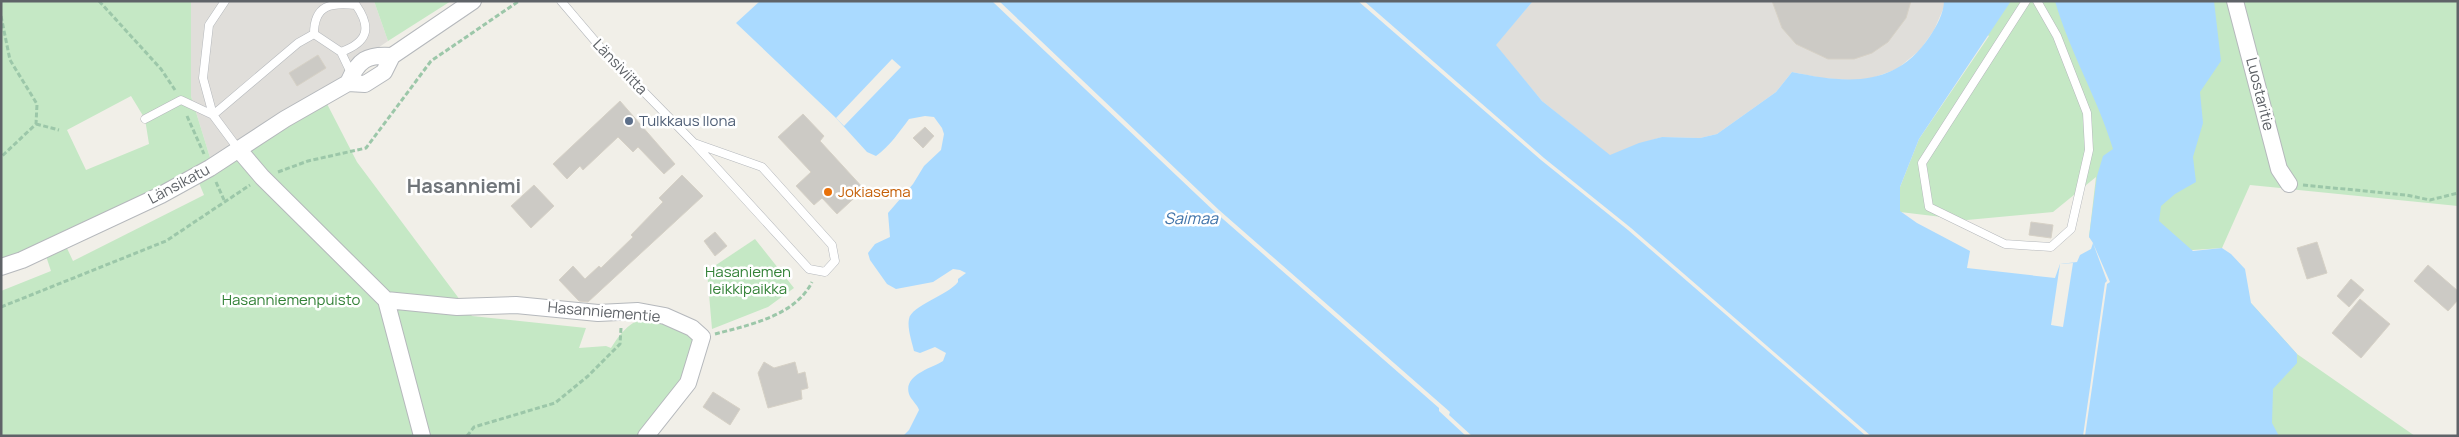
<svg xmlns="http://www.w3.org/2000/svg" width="2459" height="437" font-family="Manrope,sans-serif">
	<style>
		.industrial { fill: #e0deda }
		.green { fill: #c5e8c5; fill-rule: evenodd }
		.water { fill: #aadaff }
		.pier { fill: #f1efe8 }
		.building { fill: #cccac5; stroke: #d6d1c6 }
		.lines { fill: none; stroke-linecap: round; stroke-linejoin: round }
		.lane-casing { stroke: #b5b8bc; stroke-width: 9 }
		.street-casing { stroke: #b5b8bc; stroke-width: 18 }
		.path { stroke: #9cc7a9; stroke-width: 3; stroke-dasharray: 5 2.5; stroke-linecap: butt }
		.lane { stroke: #fff; stroke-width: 8 }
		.street { stroke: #fff; stroke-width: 16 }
		.service-dot { fill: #5c6f8a; stroke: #fff; stroke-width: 2 }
		.food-dot { fill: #e8710a; stroke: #fff; stroke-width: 2 }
		.labels { text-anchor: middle; stroke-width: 5; stroke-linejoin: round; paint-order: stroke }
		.street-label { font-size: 15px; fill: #5f6368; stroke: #fff }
		.service-label { font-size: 15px; fill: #4e5e75; stroke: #fff; text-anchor: start }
		.food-label { font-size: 15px; fill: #c56008; stroke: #fff; text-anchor: start }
		.park-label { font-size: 15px; fill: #348238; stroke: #fff }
		.water-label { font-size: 16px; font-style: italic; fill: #4174aa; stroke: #fff }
		.district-label { font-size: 20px; font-weight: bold; fill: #70757a; stroke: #fff }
	</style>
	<rect width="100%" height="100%" fill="#f1efe8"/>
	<!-- industrial -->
	<path class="industrial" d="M191,1h183l14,40 -35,24 -9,17 -132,82 -21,-68z
		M1533,1h411v6l-10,23 -14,20 -23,19 -33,12 -42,-3 -30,-6 -16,20 -59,42 -17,4 -38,-1 -23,7 -29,12 -68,-55 -47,-56z"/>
	<!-- green -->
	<path class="green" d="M1,1h190v95l21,68 -211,101zM131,96l14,23 4,25 -63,26 -19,-40z
		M374,1h77l-63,40z
		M1944,1h514v205l-208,-21 -28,63 -101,7 -32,-18 7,-60 -43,35 -86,8 -67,-8v-25l19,-48 70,-103z
		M325,100l32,62 115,154 114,12 -7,20 27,-2 5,2c28,-45 48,-31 84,-8l-6,28 -46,68h-642v-145l50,-20 -6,-18 20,-9 8,17 131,-66 -7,-17z
		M755,239l39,49 -26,19 -56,22 -5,-58z
		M2251,303l46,51 118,82h-149z"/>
	<!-- water -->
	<path class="water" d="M760,1h773l-37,44 46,56 68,54 29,-12 23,-6 38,1 17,-4 59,-42 16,-20c54,11 103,17 138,-36 6,-9 14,-23 14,-35h67l-92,138 -19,48v24l17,12 53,28 -3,17 88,10 5,-14 17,-2 3,-7 11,-6 2,-6 -4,-6 8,-61 6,-20 10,-7c-15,-50 -43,-96 -58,-148h159l7,60 -21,31 3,31 -10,34 3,25 -21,12 -14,12 -2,15 34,30 29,-3 9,6 14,15 6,34 46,51v9l-24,26 -1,34 7,13h-1376l6,-6 10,-20c-2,-6 -8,-10 -10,-16 -6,-19 23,-26 34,-33l3,-8 -11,-6 -15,6 -6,-2c-2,-9 -7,-23 -5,-32 2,-13 39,-24 49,-37v-3l8,-6 -6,-3 -7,-1 -20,13 -37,7 -9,-5 -17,-24 -2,-7 7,-9 15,-7 -2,-24 25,-29 11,-18 17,-16 3,-16 -2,-6 -8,-11 -9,-1 -16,3c-9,12 -20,28 -33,37l-9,-4 -31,-34 -100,-95z"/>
	<!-- pier -->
	<path class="pier" d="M999,1l220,209 231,202 -1,3 23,21h-6l-27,-25v-3l-224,-196 -222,-210z
		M1358,1h6l180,157 87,70 240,208h-5l-238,-206 -87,-70z
		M892,59l9,8 -57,59 -8,-8z
		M2093,243l17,39 -3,2 -22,152h-2l22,-153 2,-2z
		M2073,263l-10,64 -12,-2 9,-61z"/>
	<!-- building -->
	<path class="building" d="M1772,1h139l-5,17 -18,24 -16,11 -18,6h-26l-32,-15 -14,-16z
		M318,55l8,13 -29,18 -8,-13z
		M620,101l55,63 -11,10 -26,-27 -5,5 -15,-15 -35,33 -3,-4 -13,13 -14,-15z
		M803,114l21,22 -4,5 44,48 -27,25 -15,-16 -8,7 -18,-19 15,-14 -33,-35z
		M925,127l9,9 -11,12 -10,-10z
		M682,175l21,21 -115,106 -9,-1 -20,-21 14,-14 12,13 14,-13 2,2 32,-31 -2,-2 32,-33 -4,-4z
		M534,185l20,21 -23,22 -20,-22z
		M2031,222l22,3 -2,13 -22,-3z
		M715,232l12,14 -12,10 -11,-15z
		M2317,242l10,31 -20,6 -10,-31z
		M2428,265l30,26v9l-10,11 -34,-30z
		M2351,279l13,11 -15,17 -12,-11z
		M2360,299l30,25 -29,34 -29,-25z
		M764,362l10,6 21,-6 3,12 7,-2 3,16 -7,2 1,9 -34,9 -10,-35z
		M713,392l27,17 -10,16 -27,-18z"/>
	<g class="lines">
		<defs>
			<path id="lane" d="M225,1l-16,24 -6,53 10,37 26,35
				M561,1l40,47 93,95 68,24 70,78 3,16 -10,11 -16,-3 -115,-126
				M2026,1l-104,162 7,44 76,37 46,3 20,-18 18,-79 -2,-37 -30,-77 -20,-35
				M341,52l11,23
				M213,115l85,-72 16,-9 27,18c27,-10 31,-24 15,-47 -25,-3 -42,0 -42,29
				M145,119l36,-19 32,15"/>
			<path id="street" d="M2235,1l44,168 10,15
				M348,83c10,-23 19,-29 44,-27
				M239,150l23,27 124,123 71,7 59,-2 82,8 40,-2 27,5 27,12 10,9 -14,46 -42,53
				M1,267l21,-7 139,-65 49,-27 75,-49 63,-36 17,1 19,-12 8,-16 81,-55
				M386,300l36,136"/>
		</defs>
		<!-- lane casing -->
		<use href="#lane" class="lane-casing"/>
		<!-- street casing -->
		<use href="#street" class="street-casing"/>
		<!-- path -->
		<path class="path" d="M99,1l62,68 14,21
			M1,16l9,44 27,44 -1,20 -35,33
			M187,116l17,38
			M36,124l23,6
			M278,172l30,-11 58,-13 65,-87 88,-60
			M216,182l8,18
			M2303,185l103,10 24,5 28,-7
			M1,307l165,-66 84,-56
			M715,334c34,-9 80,-18 97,-52
			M467,436l7,-9 81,-24 33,-27 32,-32 1,-16"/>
		<!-- lane -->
		<use href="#lane" class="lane"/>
		<!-- street -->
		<use href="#street" class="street"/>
	</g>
	<!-- markers -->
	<circle class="service-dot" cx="629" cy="121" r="5"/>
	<circle class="food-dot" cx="828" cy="192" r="5"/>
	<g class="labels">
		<!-- street labels -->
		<g class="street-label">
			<text transform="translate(620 67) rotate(46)" y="5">Länsiviitta</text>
			<text transform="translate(2260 94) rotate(76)" y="5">Luostaritie</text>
			<text transform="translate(179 184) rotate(-28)" y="5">Länsikatu</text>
			<text transform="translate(604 312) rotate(5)" y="5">Hasanniementie</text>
		</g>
		<!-- service labels -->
		<g class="service-label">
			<text x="639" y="126">Tulkkaus Ilona</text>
		</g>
		<!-- food labels -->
		<g class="food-label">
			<text x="838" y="197">Jokiasema</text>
		</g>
		<!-- park labels -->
		<g class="park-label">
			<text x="748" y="277">Hasaniemen<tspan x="748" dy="17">leikkipaikka</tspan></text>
			<text x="291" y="305">Hasanniemenpuisto</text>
		</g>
		<!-- water labels -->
		<g class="water-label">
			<text x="1191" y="224">Saimaa</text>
		</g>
		<!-- district labels -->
		<g class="district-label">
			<text x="464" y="193">Hasanniemi</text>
		</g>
	</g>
	<!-- border -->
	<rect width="2459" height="437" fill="none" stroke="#5f6368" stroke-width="5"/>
</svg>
